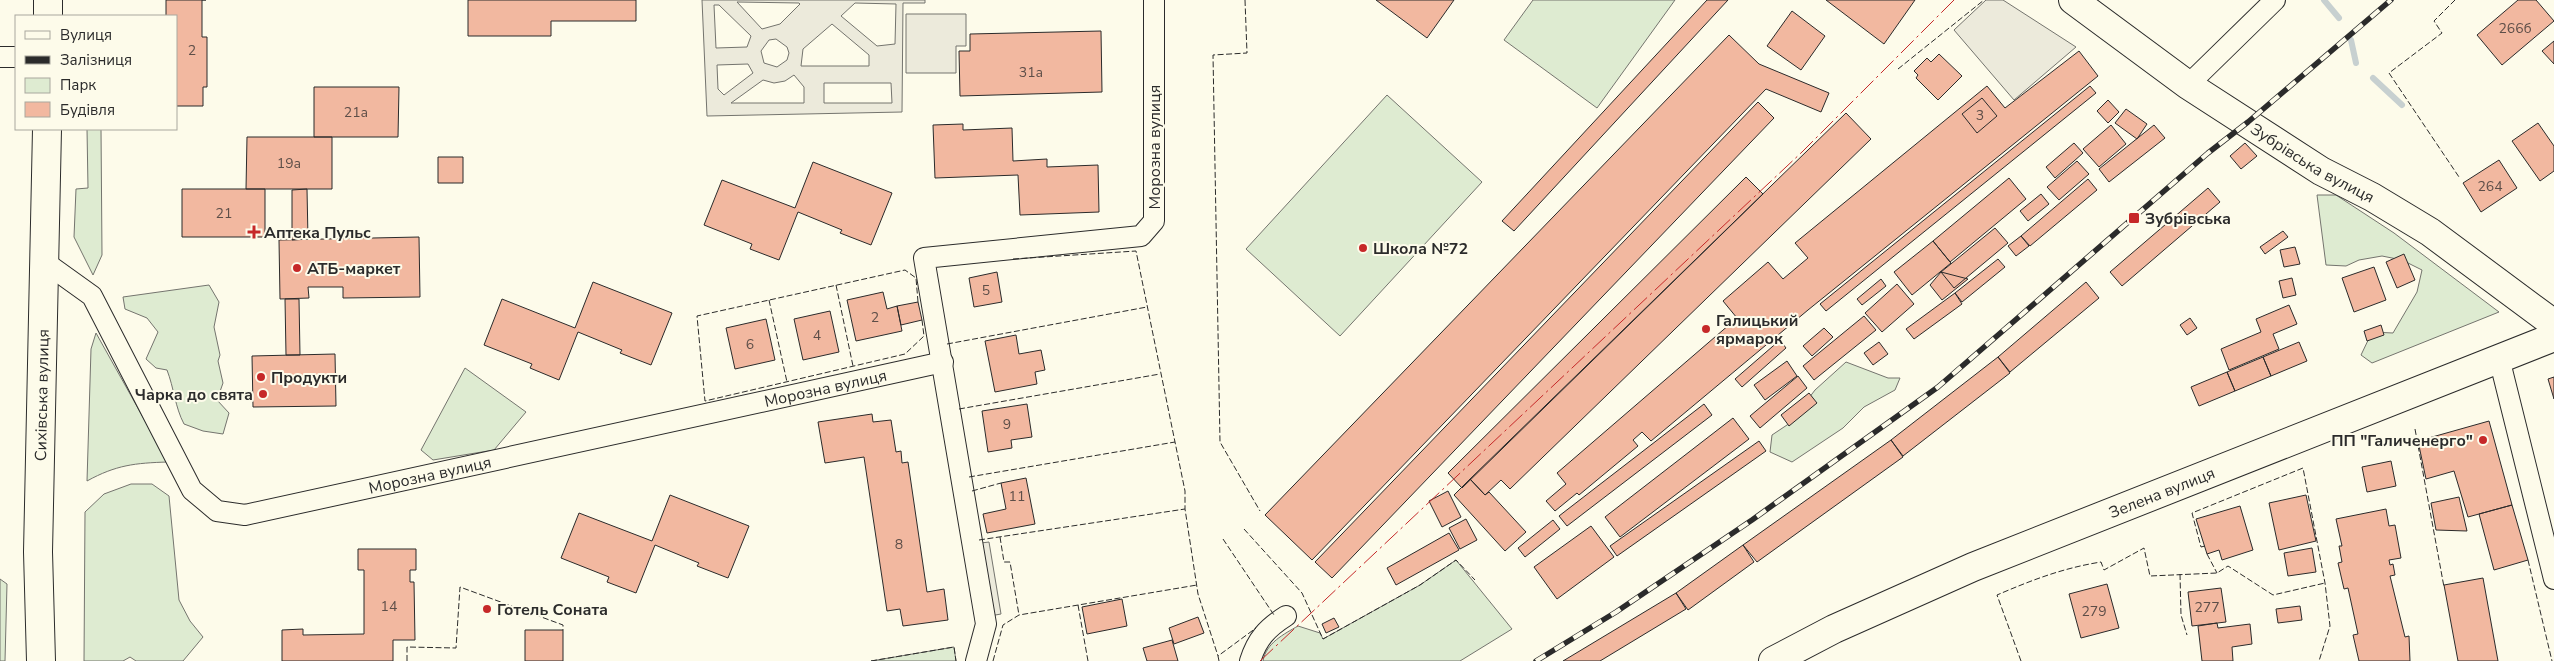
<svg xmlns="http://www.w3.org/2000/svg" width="2554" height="661" font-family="'Nunito Sans',sans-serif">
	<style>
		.green { fill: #deebd1; stroke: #74746e }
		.parking { fill: #eceadb; stroke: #74746e; fill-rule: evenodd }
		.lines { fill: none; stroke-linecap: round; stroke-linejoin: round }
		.stream { stroke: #c7d0d0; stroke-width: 6 }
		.building { fill: #f2b8a0; stroke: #2b2b2b }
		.street-casing { stroke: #2b2b2b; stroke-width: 22 }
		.secondary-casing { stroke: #2b2b2b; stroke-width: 30 }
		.primary-casing { stroke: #2b2b2b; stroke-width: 30 }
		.street { stroke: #fdfbea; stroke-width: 20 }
		.secondary { stroke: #fdfbea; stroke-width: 28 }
		.primary { stroke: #fdfbea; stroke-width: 28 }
		.rail-casing { stroke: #2b2b2b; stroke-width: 5.5 }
		.rail { stroke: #fdfbea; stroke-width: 4; stroke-dasharray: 11; stroke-linecap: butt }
		.fence { stroke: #2b2b2b; stroke-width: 1; stroke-dasharray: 6 2.5; stroke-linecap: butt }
		.power { stroke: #c62828; stroke-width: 1; stroke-dasharray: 18 4 2.5 4; stroke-linecap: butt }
		.poi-dot { fill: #c62828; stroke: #fdfbea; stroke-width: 2 }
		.labels { text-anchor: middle; stroke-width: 4; stroke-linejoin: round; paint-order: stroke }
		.number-label { font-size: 14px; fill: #5d4e48 }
		.street-label { font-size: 16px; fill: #2b2b2b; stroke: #fdfbea }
		.poi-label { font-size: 16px; font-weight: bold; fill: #2b2b2b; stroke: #fdfbea; text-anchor: start }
	</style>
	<rect width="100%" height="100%" fill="#fdfbea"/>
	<!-- green -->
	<path class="green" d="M1533,0h142l-78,108 -93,-68z
		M1387,95l95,87 -142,154 -94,-87z
		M87,129h14l1,126 -9,20 -19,-38 2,-48 12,-1z
		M2317,195h19l58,38 105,79 -127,51 -11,-8 11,-23 21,1 24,-41 5,-22 -20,-10 -20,-4 -23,4 -13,6 -20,-1z
		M209,285l10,17 -5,25 6,28 -2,6 5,22 -6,17 12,13 -6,21 -20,-3 -19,-7c-9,-17 -10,-36 -17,-54l-11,-2 -10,-9 12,-27 -11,-14 -22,-9 -2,-12z
		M96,333l72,129c-33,1 -52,3 -81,19l4,-132z
		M1846,362l42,16h12l-5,12 -31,17 -21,21 -51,34 -22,-10 2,-17 18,-12 25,-33z
		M465,368l61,44 -32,38 -61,10 -12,-10z
		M131,484h21l17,12 10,104 11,21 13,16 -20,24h-47l-6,-4 -7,4h-39l1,-149 19,-18z
		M1456,560l56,69 -52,32h-197c3,-18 21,-27 35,-35l22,7 3,6 97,-54z
		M0,579l7,5 -2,77h-5z
		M954,647l2,14h-85z"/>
	<!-- parking -->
	<path class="parking" d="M702,0h223v3h-22l-1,109 -195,4zM737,2l62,1 1,1 -20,20 -18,5zM855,3l41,1 -1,40 -18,2 -36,-30zM714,5h5l32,31 -4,11 -31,1zM832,24l37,31v11h-68l2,-17zM776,39l11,8 2,6 -2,7 -10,7 -13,-4 -3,-12 8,-11zM748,64l5,9 -29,22 -6,-6 -1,-24zM794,75l10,12v16h-73l32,-23 11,3 11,-2zM824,83h67l1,20h-68z
		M1986,0h17l73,47 -62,53 -60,-70z
		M906,14h60v32h-10v27h-50z
		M989,542l12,72 -17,3 -11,-73z"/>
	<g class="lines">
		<!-- stream -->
		<path class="stream" d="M2324,0l15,18
			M2351,40l5,23
			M2373,78l29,27"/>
	</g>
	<!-- building -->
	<path class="building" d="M166,0h40h-4v37h5v50h-4v19h-27v-90h-10z
		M468,0h168v21h-85v15h-83z
		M1376,0h78l-27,38z
		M1707,0h21l-214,231 -12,-10z
		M1826,0h89l-31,44z
		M2518,0h18l18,21 -52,44 -25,-30z
		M1792,11l33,25 -24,34 -34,-24z
		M1101,31l1,61 -142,4 -1,-45h11v-17z
		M1729,35l30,29 70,29 -8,19 -55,-23 -454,471 -47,-45z
		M2554,41v23l-12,-13z
		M2079,51l19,25 -290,234 -157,131 -9,-9 -9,8 5,6 -59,49 -2,-2 -22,18 -9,-10 20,-17 -9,-11 180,-155 -14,-17 45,-39 15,17 25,-21 -13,-15 192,-157 18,22z
		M1939,54l23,22 -24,24 -22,-22 2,-3 -4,-4 13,-13 4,4z
		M2090,86l6,7 -270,218 -6,-7z
		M314,87h85l-1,50h-84z
		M1982,98l15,18 -20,17 -15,-19z
		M2108,100l11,12 -11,11 -11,-12z
		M1758,102l16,16 -442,460 -17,-16z
		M2126,109l21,15 -10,15 -22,-16z
		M1846,113l25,26 -361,350 -9,-9 -16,15 -15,-16z
		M2538,123l16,23v25l-14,10 -28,-40z
		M963,124v6l49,-2 1,33 34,-2v8l51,-2 1,47 -79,3 -2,-40 -83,3 -2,-53z
		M2111,125l15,19 -27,23 -16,-18z
		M2154,125l11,13 -56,44 -10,-13z
		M247,137h85v52h-86z
		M2074,143l9,10 -28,25 -9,-11z
		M2245,143l12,13 -16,13 -11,-13z
		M438,157h25v26h-25z
		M2499,160l18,28 -36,24 -18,-29z
		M2077,161l12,13 -30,26 -12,-13z
		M813,162l79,31 -21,52 -31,-12 2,-3 -44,-18 -19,48 -29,-11 2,-5 -48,-19 18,-45 73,28z
		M1746,177l17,17 -301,294 -14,-15z
		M2009,178l17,21 -76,63 -17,-21z
		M2088,179l9,11 -67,56 -9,-10z
		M2208,188l12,14 -98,84 -12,-14z
		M182,189h83v48h-83z
		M307,189l1,50 -16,1v-50z
		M2041,194l8,10 -21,17 -8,-10z
		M1995,228l13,15 -54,45 -13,-16z
		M2283,231l5,6 -23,17 -5,-7z
		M2021,236l8,10 -13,10 -8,-10z
		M419,237l1,60 -77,1v-11h-35l1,11 -29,1 -1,-59z
		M1933,241l18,22 -39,32 -18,-23z
		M2295,247l5,17 -16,3 -4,-17z
		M2404,254l11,26 -18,8 -11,-26z
		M1998,259l7,8 -43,35 -7,-9z
		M2374,267l12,33 -32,12 -12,-34z
		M997,272l5,30 -28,5 -5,-29z
		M1941,272l27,7 -26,21 -12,-15z
		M2292,278l4,17 -13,3 -4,-17z
		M1881,279l5,7 -24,19 -5,-6z
		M593,282l79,31 -21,52 -31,-12 2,-3 -44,-18 -19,48 -29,-12 2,-4 -48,-19 18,-46 73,29z
		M2086,282l13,16 -89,74 -12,-15z
		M1897,284l17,20 -32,28 -17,-19z
		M883,292l4,17 10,-3 5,25 -46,10 -9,-41z
		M1955,293l7,11 -48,35 -8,-10z
		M285,299h14l1,56h-14z
		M918,302l4,18 -21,5 -4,-19z
		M2289,305l8,19 -24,10 6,15 -50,21 -8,-21 40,-17 -5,-13z
		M830,311l9,41 -36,8 -9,-41z
		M1864,316l12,14 -62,50 -11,-14z
		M2190,318l7,10 -10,7 -7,-10z
		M766,319l9,41 -40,9 -9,-41z
		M2381,325l3,10 -17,6 -3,-10z
		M1824,328l9,9 -21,19 -9,-10z
		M1016,335l3,19 22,-4 4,20 -10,2 2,12 -42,8 -10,-51z
		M1780,340l6,8 -44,39 -7,-8z
		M1879,342l9,12 -15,11 -9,-12z
		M2299,342l8,19 -36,15 -8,-19z
		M335,354l1,52 -83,1 -1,-51z
		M1998,357l12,16 -107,83 -12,-16z
		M2263,357l8,19 -36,15 -8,-19z
		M1787,361l10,15 -32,24 -11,-15z
		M2227,372l8,19 -36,15 -8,-19z
		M1798,376l9,12 -47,40 -10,-12z
		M2554,377v22l-6,-20z
		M1809,393l8,10 -28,23 -8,-11z
		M1027,404l5,33 -21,3 1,8 -24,4 -6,-41z
		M1704,404l8,11 -145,111 -8,-10z
		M872,414l1,8 18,-2 5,32 5,-1 1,12 6,-1 19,130 17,-3 4,31 -45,6 -3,-17 -13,2 -23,-154 -39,6 -7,-41z
		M1733,418l16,21 -129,98 -15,-20z
		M2489,421l23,84 -44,12 -14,-46 -28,8 -8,-38z
		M1891,440l12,17 -146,105 -14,-17z
		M1759,441l7,10 -149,105 -7,-10z
		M2391,461l5,25 -29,6 -5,-25z
		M1026,478l9,46 -48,9 -4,-19 23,-5 -5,-26z
		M1470,479l15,16 4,-3 37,40 -21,19 -51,-56z
		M1448,491l13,26 -19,10 -13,-26z
		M670,495l79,31 -21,52 -31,-12 2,-3 -44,-18 -19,48 -29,-11 2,-5 -48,-19 18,-45 73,28z
		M2306,495l10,46 -37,9 -10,-47z
		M2459,497l8,34 -31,-1 -5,-27z
		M2512,505l16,55 -34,10 -15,-56z
		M2240,506l13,44 -31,10 -3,-10 -12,4 -11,-35z
		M2386,509l3,17 6,-1 6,33 -12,2 1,5 3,-1 2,11 -5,1 15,61 4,-1 1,25h-51l-6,-26 5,-1 -10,-46 -4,1 -6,-26 4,-1 -3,-16h3l-6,-27z
		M1466,519l11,21 -17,9 -11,-21z
		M1553,520l7,9 -35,28 -7,-9z
		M1591,526l23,31 -57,42 -23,-32z
		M1449,533l10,17 -63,35 -9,-17z
		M1743,545l11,17 -66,48 -12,-17z
		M2312,548l4,24 -28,4 -4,-23z
		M358,549h58v21h-6v12h4l1,58h-22v21h-111v-31l21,-1v6l61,-1v-64h-6z
		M2483,578l15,83h-40l-14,-76z
		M2107,584l12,44 -38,10 -12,-44z
		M2221,588l5,34 -34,4 -4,-34z
		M1676,593l10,16 -86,52h-37z
		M1122,599l5,27 -40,8 -5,-27z
		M2300,606l2,14 -24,3 -2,-14z
		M1198,617l6,16 -30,11 -5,-16z
		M1334,618l5,9 -13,6 -4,-9z
		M2217,623l1,5 32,-4 2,20 -20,3 1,14h-31l-4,-35z
		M525,630h38v31h-38z
		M1172,640l6,21h-31l-4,-13z"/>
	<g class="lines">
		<defs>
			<g id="street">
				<path d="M0,57h16"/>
				<path d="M2188,85l87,-85"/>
				<path id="s1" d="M46,263l46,33 100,194 25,21 28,4 698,-153"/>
				<path d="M2499,358l55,221"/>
				<path d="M976,661l10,-37 -62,-366 217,-22 13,-15v-221"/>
				<path d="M1250,661c7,-22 17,-33 36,-45"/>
			</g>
			<g id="secondary">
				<path d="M48,0v16"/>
				<path id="s2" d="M2073,0l115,85 133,86 51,26 58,35 124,92"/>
				<path id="s3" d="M41,661l-3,-109 9,-423"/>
			</g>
			<g id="primary">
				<path id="s4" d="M1773,661l61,-32 139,-62 581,-230"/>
			</g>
		</defs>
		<!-- street casing -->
		<use href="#street" class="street-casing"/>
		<!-- secondary casing -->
		<use href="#secondary" class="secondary-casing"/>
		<!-- primary casing -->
		<use href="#primary" class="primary-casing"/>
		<!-- street -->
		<use href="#street" class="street"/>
		<!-- secondary -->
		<use href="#secondary" class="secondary"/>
		<!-- primary -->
		<use href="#primary" class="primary"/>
		<defs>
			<path id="rail" d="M1536,661l80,-49 136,-92 186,-133 270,-234 40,-31 143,-122"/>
		</defs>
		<!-- rail casing -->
		<use href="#rail" class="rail-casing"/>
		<!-- rail -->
		<use href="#rail" class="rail"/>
		<!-- fence -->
		<path class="fence" d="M1245,0l2,53 -34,2 7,387 40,69
			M2455,0l-21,21 8,12 -53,40 70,104
			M1898,69l86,-69
			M1013,259l123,-8 49,240v18l13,85 20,62
			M836,285l17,81
			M769,300l18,82
			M918,302l-2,-24 -11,-8 -208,46 8,85 200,-47 19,-18 -2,-16
			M947,344l200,-37
			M959,409l201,-35
			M2415,429l29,158
			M969,477l206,-35
			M972,491l29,-8
			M1244,529l58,64 21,46 97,-54 36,-25 19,20
			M1000,537l4,25h6l9,53
			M1223,539l51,76
			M979,540l206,-31
			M2205,546l-4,1 -9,-34 111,-45 22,115 5,43 -11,35
			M2207,554l10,19
			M2528,560l24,101
			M2180,574l1,41 6,20
			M1078,605l10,56
			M407,661v-14l49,1 4,-61 103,38v5
			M871,661l83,-14 2,14
			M993,661l10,-36 16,-10 178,-30
			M1219,661l-1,-5 38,-28
			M2021,661l-24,-66c35,-15 66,-27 104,-33l3,8 40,-22 6,28 67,-3 11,-7 45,29 52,-12"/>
		<!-- power -->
		<path class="power" d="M1260,661l542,-509 152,-152"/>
	</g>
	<!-- markers -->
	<g class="poi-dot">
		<rect x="2128" y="212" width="12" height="12" rx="2.5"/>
		<path d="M251.5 224.5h5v5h5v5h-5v5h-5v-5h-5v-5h5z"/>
		<circle cx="1363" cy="248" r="5"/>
		<circle cx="297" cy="268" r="5"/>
		<circle cx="1706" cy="329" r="5"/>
		<circle cx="261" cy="377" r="5"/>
		<circle cx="263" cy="394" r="5"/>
		<circle cx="2483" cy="440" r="5"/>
		<circle cx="487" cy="609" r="5"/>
	</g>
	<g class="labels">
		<!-- number labels -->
		<g class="number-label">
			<text x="2515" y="33">266б</text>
			<text x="192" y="55">2</text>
			<text x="1031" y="77">31а</text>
			<text x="356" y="117">21а</text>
			<text x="1980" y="120">3</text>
			<text x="289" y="168">19а</text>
			<text x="2490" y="191">264</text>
			<text x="224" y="218">21</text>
			<text x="986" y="295">5</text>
			<text x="875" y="322">2</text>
			<text x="817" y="340">4</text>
			<text x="750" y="349">6</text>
			<text x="1007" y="429">9</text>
			<text x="1017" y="501">11</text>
			<text x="899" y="549">8</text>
			<text x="389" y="611">14</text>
			<text x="2207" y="612">277</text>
			<text x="2094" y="616">279</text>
		</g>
		<!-- street labels -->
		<g class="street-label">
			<text transform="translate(1154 147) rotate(-90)" y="6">Морозна вулиця</text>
			<text dy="6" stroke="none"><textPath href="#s2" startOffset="290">Зубрівська вулиця</textPath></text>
			<text dy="6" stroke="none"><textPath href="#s1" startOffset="930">Морозна вулиця</textPath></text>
			<text dy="6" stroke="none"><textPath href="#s3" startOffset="266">Сихівська вулиця</textPath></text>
			<text dy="6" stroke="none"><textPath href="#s1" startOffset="525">Морозна вулиця</textPath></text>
			<text dy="6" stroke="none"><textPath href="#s4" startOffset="424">Зелена вулиця</textPath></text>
		</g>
		<!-- poi labels -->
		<g class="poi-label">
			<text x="2145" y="224">Зубрівська</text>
			<text x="264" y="238">Аптека Пульс</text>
			<text x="1373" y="254">Школа №72</text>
			<text x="307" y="274">АТБ-маркет</text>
			<text x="1716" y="326">Галицький<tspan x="1716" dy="18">ярмарок</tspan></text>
			<text x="271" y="383">Продукти</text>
			<text x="253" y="400" text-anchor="end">Чарка до свята</text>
			<text x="2473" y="446" text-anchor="end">ПП "Галиченерго"</text>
			<text x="497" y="615">Готель Соната</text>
		</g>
	</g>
	<!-- legend -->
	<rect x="15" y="15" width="162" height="115" fill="#fdfbea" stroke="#a9a89e"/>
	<rect x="25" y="31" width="25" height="8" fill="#fdfbea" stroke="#a9a89e"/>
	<text x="60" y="40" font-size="15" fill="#2b2b2b">Вулиця</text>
	<rect x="25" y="56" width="25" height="8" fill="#2b2b2b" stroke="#a9a89e"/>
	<text x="60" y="65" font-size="15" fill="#2b2b2b">Залізниця</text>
	<rect x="25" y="78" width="25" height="15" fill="#deebd1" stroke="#a9a89e"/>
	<text x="60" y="90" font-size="15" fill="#2b2b2b">Парк</text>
	<rect x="25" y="102" width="25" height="15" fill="#f2b8a0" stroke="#a9a89e"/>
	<text x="60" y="115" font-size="15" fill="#2b2b2b">Будівля</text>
</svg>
